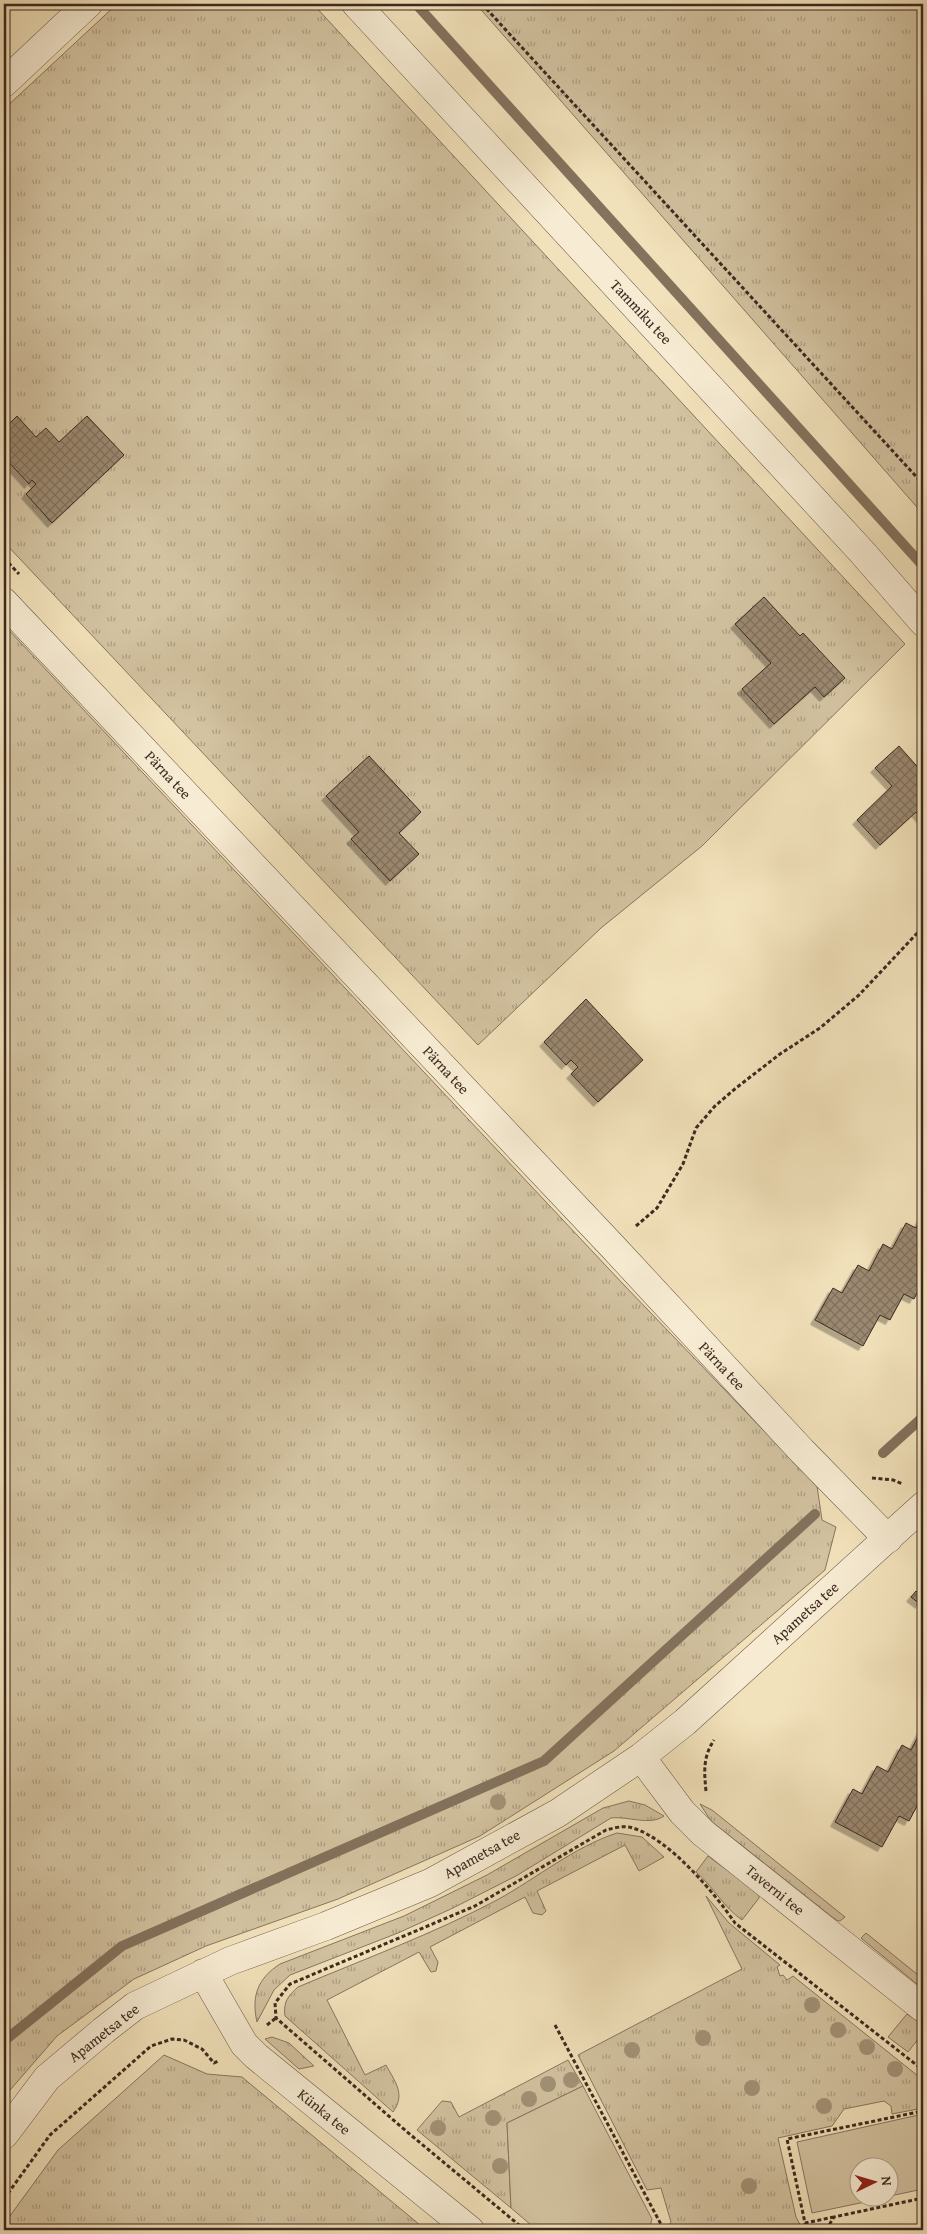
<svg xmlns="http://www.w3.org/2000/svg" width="927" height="2234" font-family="'Gentium Book Plus',serif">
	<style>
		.grass { fill: url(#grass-tufts); stroke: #887660 }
		.green { fill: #d3c3a1; stroke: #887660 }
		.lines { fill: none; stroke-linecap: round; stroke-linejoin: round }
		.stream { stroke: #84725d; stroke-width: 10 }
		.building { fill: url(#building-cross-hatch); stroke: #3c2920; filter: url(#shadow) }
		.minor-casing { stroke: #6a5747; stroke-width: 29 }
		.path { stroke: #3c2920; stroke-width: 3; stroke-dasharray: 4 2.5; stroke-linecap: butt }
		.minor { stroke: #f7ecd3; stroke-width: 28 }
		.tree { fill: #a39277 }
		.labels { text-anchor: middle; stroke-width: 4; stroke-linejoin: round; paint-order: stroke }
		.street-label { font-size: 15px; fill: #3c2920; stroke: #f7ecd3 }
	</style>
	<defs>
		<pattern id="grass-tufts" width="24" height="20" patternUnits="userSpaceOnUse" patternTransform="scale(1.25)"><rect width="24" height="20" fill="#d3c3a1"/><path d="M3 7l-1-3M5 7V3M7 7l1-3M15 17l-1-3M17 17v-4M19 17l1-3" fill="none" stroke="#ac9e83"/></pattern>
		<pattern id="building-cross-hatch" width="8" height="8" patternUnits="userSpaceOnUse" patternTransform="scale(1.25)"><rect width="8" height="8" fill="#9b8971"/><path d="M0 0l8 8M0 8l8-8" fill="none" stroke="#80705c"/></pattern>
		<filter id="shadow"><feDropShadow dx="-4.5" dy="4.5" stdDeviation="0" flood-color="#0004"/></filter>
	</defs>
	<rect width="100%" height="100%" fill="#f2e2bb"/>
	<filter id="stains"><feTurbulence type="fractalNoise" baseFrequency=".004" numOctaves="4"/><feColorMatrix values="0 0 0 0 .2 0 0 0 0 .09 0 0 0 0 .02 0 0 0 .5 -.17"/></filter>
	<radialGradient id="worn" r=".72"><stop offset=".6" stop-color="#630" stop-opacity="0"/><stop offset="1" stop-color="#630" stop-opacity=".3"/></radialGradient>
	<!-- grass -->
	<path class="grass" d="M117,4h196l592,640 -203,202 -101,82 -123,117 -474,-503v-433z
		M476,4h447v510z
		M4,625l620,660 193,201 5,34 14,7 -11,43 -211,181 -134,85 -142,63 -132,47 -72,33 -77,57 -53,61z
		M629,1801l16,4 19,11c-14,10 -36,0 -53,2l-95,58 -63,32 -55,25 -108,42 -16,15 -17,32c-6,-26 1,-44 23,-58l124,-48 83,-41 116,-67z
		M700,1804l12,6 133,107 -5,4 -4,-1 -125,-99z
		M617,1833l25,4 22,20 -25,14 -14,-26 -88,46 9,20 -4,4 -9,-2 -8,-16 -95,50 8,15 -2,9 -5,1 -12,-20 -92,48 38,75 21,-10c9,17 20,29 7,47l-108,-96c-2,-14 3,-20 13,-29 66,-28 135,-53 199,-87 40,-22 77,-53 120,-67z
		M708,1856l51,38v4l-17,22c-18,-12 -29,-34 -46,-48z
		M706,1896l23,27 51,42 -3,2 3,9 3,-1 4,5 6,-4 130,104v28l-31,6 -1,-8 -7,-5 -40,8 -12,17 -54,12 18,79 7,13h-132l-4,-2 4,-6 -10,-34 -14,2 -69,-135 164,-86z
		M866,1933l57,46v10l-62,-51z
		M907,2014l16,11v8l-15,19 -20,-15z
		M272,2037l17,6 25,23 -15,3 -34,-30z
		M164,2055l43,19 35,3 184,153h-422v-6l54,-74z
		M568,2060l15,26 -76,37 4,85 -94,-78 25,-29 9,1 8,15z"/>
	<!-- green -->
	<path class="green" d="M583,2086l69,133 -3,11h-112l-26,-22 -4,-85z
		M923,2114v75l-33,7v-30h-30v30l29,1 -77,16 -15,-71z"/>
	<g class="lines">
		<!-- stream -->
		<path class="stream" d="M416,4l507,562
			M883,1453l40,-36
			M4,2041l118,-95 422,-185 271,-247"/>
	</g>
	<!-- building -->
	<path class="building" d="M17,416l19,21 10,-9 13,14 28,-26 37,39 -72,68 -26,-29 10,-10 -4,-4 -3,4 -25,-27v-28z
		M764,597l36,39 3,-3 42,45 -21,19 -9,-10 -41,37 -32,-35 29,-26 -36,-39z
		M899,746l24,27v47l-7,-8 -36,33 -23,-25 35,-34 -17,-18z
		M369,756l52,56 -22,21 20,21 -29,27 -39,-42 8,-7 -33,-36z
		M586,999l57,61 -45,42 -27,-28 7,-7 -7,-7 -5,5 -22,-23z
		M923,1215v67l-9,17 -10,-5 -14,26 -10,-5 -17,31 -48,-26 18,-32 9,5 16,-28 11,6 14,-27 9,5 14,-26 10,5z
		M916,1591l7,5 -3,8 -9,-7z
		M923,1727v68l-14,26 -10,-5 -17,31 -47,-25 18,-33 9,5 15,-28 11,6 14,-27 9,5z"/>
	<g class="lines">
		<defs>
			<path id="minor" d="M356,4l506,548 61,70
				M4,83l84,-79
				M4,602l609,645 189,204 86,88
				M641,1757l41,55 21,21 220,175
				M203,1973l41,71 12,12 214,174
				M4,2135l43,-57 57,-48 31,-24 95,-45 96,-35 104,-43 128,-70 83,-56 44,-35 238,-216"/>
		</defs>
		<!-- minor casing -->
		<use href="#minor" class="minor-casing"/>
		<!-- path -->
		<path class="path" d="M482,4l441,480
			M4,558l15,16
			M636,1226l21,-18 26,-44 13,-36 19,-22 21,-18 44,-34 40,-26 39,-33 64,-68
			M872,1478l21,2 10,4
			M706,1791c-2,-20 -3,-34 8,-51
			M267,2025l9,-7
			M555,2025l109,205
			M4,2199l46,-64 101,-89 21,-7 12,1 18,9 12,14 4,-2
			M834,2217l-29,6 -18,-84 136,-28
			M525,2230l-119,-99 -130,-113 -1,-15 15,-19 185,-78 131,-76c8,-2 18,-5 27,-2 36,11 81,64 102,95l188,147
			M826,2230l8,-13 89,-19"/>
		<!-- minor -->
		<use href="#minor" class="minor"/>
	</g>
	<!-- trees -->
	<g class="tree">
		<circle cx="498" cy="1802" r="8"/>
		<circle cx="812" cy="2005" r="8"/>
		<circle cx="838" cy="2030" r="8"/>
		<circle cx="703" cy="2038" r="8"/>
		<circle cx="867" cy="2047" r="8"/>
		<circle cx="632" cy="2050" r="8"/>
		<circle cx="895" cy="2069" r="8"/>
		<circle cx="571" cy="2080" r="8"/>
		<circle cx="548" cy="2084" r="8"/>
		<circle cx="752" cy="2088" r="8"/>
		<circle cx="529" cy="2099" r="8"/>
		<circle cx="824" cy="2106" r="8"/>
		<circle cx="493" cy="2118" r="8"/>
		<circle cx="438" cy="2128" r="8"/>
		<circle cx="500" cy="2166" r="8"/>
		<circle cx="749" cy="2186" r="8"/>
	</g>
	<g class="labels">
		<!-- street labels -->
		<g class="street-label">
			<text transform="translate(641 312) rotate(47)" y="5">Tammiku tee</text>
			<text transform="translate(168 775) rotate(47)" y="5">Pärna tee</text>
			<text transform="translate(446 1070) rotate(47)" y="5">Pärna tee</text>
			<text transform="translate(722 1366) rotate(47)" y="5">Pärna tee</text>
			<text transform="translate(805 1613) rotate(-42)" y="5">Apametsa tee</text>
			<text transform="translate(482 1854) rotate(-29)" y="5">Apametsa tee</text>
			<text transform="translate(775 1890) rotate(39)" y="5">Taverni tee</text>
			<text transform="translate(104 2033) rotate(-38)" y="5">Apametsa tee</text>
			<text transform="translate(324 2112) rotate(39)" y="5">Künka tee</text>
		</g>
	</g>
	<!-- margin -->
	<rect width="927" height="2234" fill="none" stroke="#f2e2bb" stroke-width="20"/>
	<rect x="5" y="5" width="917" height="2224" fill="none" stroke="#3c2920" stroke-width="2.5"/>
	<rect x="10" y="10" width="907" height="2214" fill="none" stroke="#3c2920"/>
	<!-- north arrow -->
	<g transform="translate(874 2182) rotate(85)"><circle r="24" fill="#f7ecd3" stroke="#ac9e8b"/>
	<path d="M0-4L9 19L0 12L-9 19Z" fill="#8f2418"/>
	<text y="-8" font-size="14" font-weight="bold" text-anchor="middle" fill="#3c2920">N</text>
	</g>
	<rect width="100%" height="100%" filter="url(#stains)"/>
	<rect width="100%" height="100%" fill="url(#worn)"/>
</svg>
